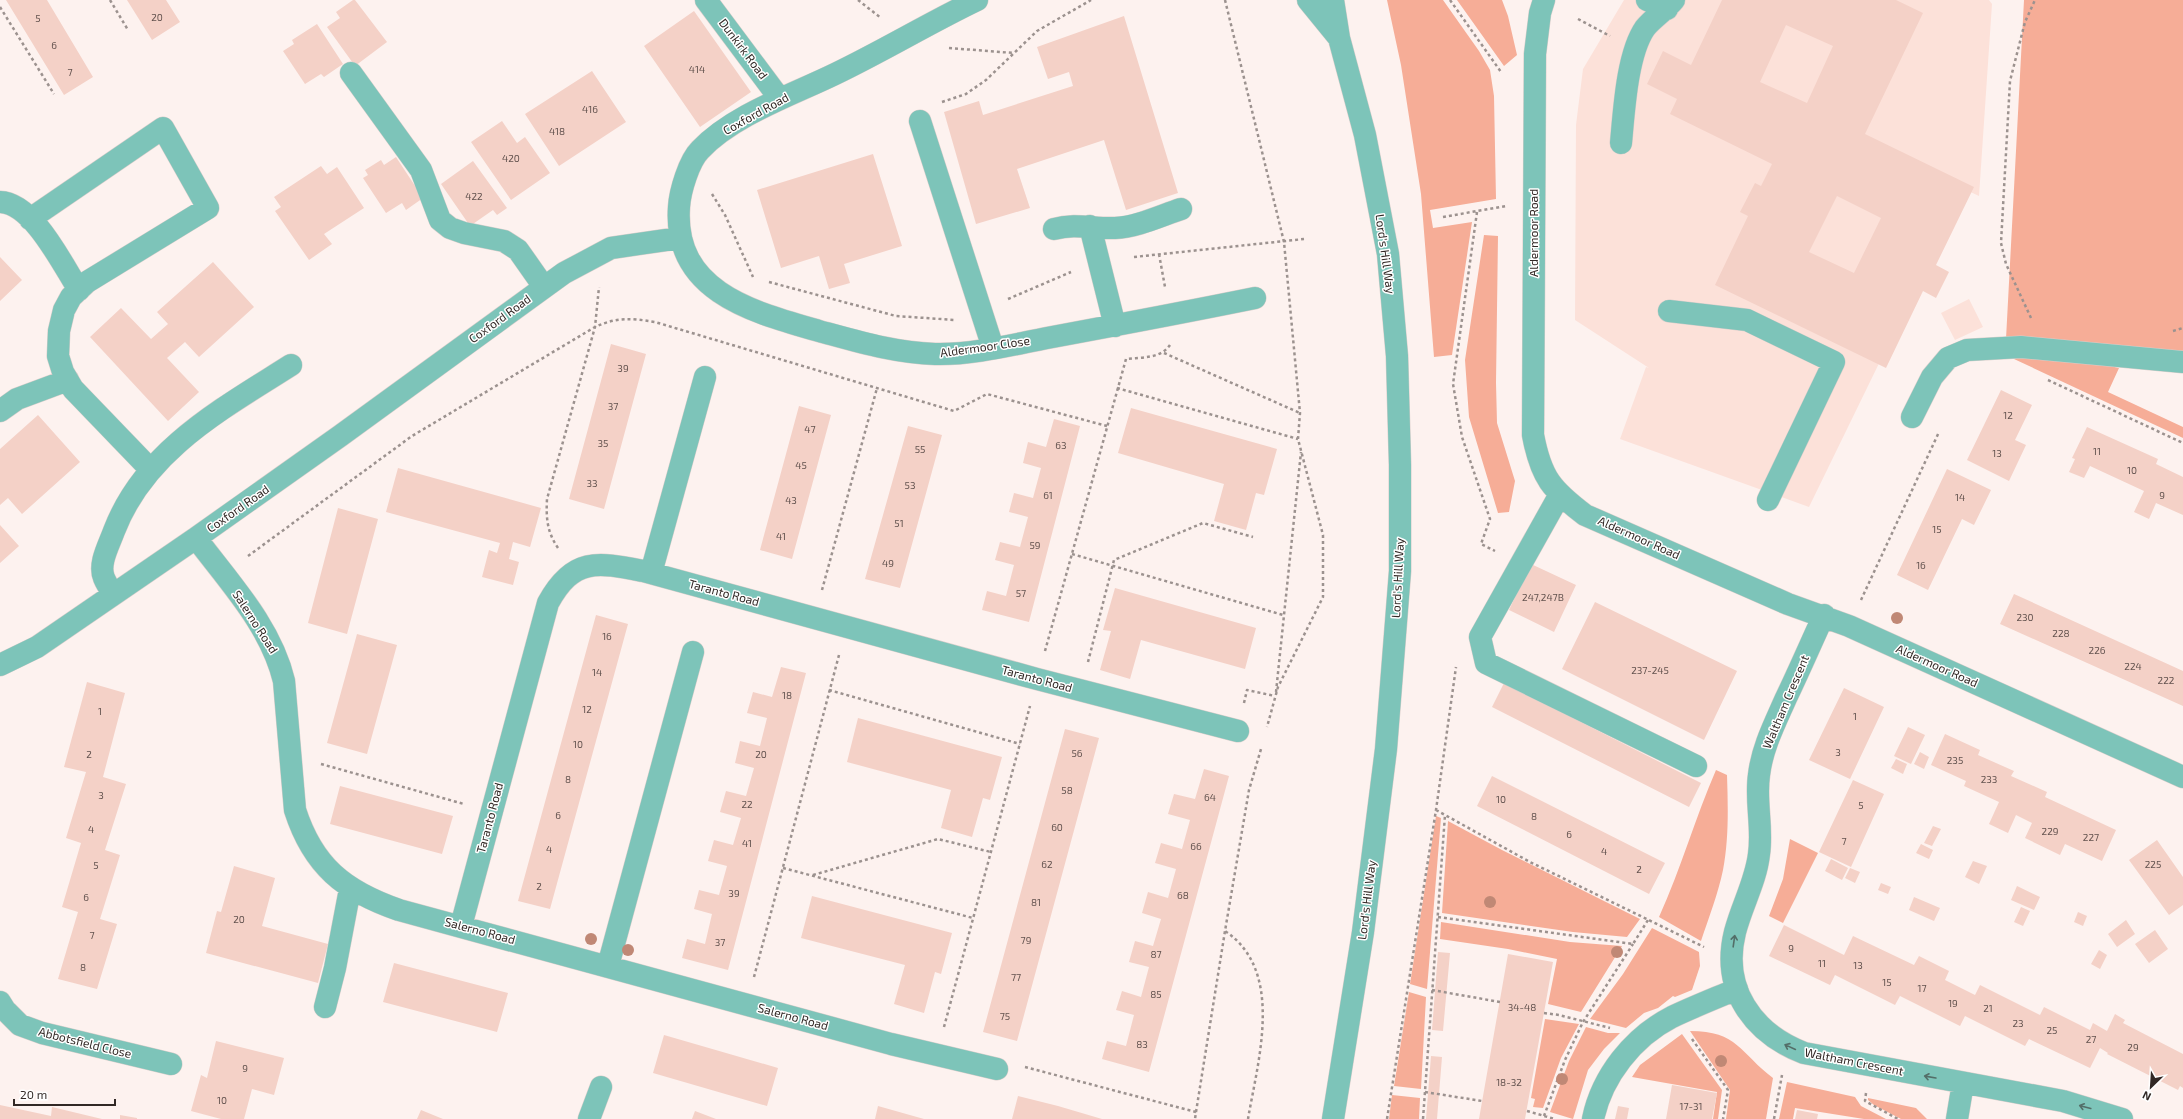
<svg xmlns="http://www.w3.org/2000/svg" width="2183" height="1119" font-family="'Exo 2',sans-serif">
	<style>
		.built { fill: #fce1d9 }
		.green { fill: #f6ad97 }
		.building { fill: #f4d1c7; fill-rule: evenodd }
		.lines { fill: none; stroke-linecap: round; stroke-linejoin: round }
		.minor-casing { stroke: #d8cecb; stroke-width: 23 }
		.path { stroke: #9c928f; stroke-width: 2.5; stroke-dasharray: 3 3; stroke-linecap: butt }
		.minor { stroke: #7dc4b9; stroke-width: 22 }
		.tree { fill: #c08875 }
		.oneway { stroke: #536e68 }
		.labels { text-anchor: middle; stroke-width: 3; stroke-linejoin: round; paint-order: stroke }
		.number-label { font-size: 10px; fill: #62524e }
		.street-label { font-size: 12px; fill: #312825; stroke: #fff }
	</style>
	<rect width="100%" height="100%" fill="#fdf2ef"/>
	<!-- built -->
	<path class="built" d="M1624,0h365l3,4 -13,192 -15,-7 -155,318 -189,-68 26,-72 3,1 -74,-48 1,-195 7,-56z
		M1969,299l14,28 -28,13 -14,-27z"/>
	<!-- green -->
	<path class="green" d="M1387,0h56l36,51 11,19 4,26 2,103 -66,11 3,18 39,-6 -20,133 -18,2 -13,-163 -20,-129z
		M1457,0h45l6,16 9,39 -13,11z
		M2024,0h159v353l-177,-14z
		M1484,235l14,1 -2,147 1,40 18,58 -6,31 -11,1 -29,-96 -4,-57z
		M2020,355l59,4 40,9 -11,24 75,35v11l-169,-79z
		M1716,770l11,5c1,31 2,64 -4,95 -5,24 -14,47 -22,71l-42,-24c22,-48 36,-99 57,-147z
		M1436,816l5,2 -14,171 -17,-5z
		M1448,821l54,29 138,69 -13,18 -54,-5 -131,-19z
		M1790,839l28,14 -35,70 -14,-7 14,-37z
		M1441,922l129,20 52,4 -41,66 -33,-8 9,-45 -49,-10 -68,-10z
		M1652,928l47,24 1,14 -8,24 -17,7 -2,-1 -15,12 -14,5 -18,15 -36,-9 33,-45z
		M1409,992l17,5 -5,92 -27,-3z
		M1545,1019l34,5 -18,34 -18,50 -10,-1 2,-8 -4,-1z
		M1586,1027l22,6h12l-16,16 -16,21 -15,49 -23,-7 19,-51z
		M1690,1031c48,0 50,22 83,47l-7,41h-40l4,-29z
		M1682,1034l40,56 -4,29h-5l4,-27 -85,-15 8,-12z
		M1787,1082l68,15 6,9 25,13h-22l-69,-11 -2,11h-14z
		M1392,1095l28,3 -1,21h-30z
		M1868,1098l48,10 11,11h-26l-27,-14 -6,-5z"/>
	<!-- building -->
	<path class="building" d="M6,0h41l46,77 -29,18z
		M127,0h39l14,22 -28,18z
		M353,0h2l32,42 -32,24 -28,-39 13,-9 -4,-6z
		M1722,0h174l27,13 -58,121 109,53 -38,78 13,7 -13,26 -13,-7 -37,77 -171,-83 33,-69 -8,-4 15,-29 6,3 11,-22 -102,-50 7,-15 -30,-15 16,-33 28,14zM1786,25l47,21 -26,57 -47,-21zM1837,196l44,22 -27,55 -45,-21z
		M694,11l57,81 -51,35 -56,-81z
		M1124,16l54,177 -52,17 -22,-70 -87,29 13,39 -54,16 -32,-112 35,-11 4,14 90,-29 -4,-14 -21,7 -11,-32z
		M317,24l26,40 -19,13 -3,-3 -16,10 -22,-33 11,-7 -2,-4z
		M592,71l34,51 -67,44 -34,-52z
		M502,121l15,22 8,-6 25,36 -39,27 -40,-58z
		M873,154l29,92 -58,18 6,19 -21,6 -10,-33 -38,12 -24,-78z
		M396,157l27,41 -17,12 -4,-7 -16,10 -23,-35 5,-3 -3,-5 16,-10 3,5z
		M473,161l34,47 -10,7 -4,-5 -23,16 -29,-42z
		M321,166l6,8 10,-7 27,41 -40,26 8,10 -23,16 -34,-49 6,-4 -7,-10z
		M0,257l22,23 -22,21z
		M213,262l41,45 -55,50 -14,-15 -18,16 32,34 -31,29 -78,-84 31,-29 30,31 17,-15 -11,-12z
		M611,344l35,10 -42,155 -35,-10z
		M2001,390l31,15 -17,35 11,5 -17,36 -42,-21z
		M799,406l32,9 -39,144 -32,-9z
		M1131,408l146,41 -13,46 -8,-2 -10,37 -32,-9 10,-37 -106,-31z
		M38,415l42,47 -58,52 -14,-16 -8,7v-56z
		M1054,419l26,7 -51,196 -47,-12 5,-19 19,5 8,-31 -19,-5 5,-18 20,5 8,-30 -19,-5 5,-19 19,5 8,-30 -18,-5 5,-21 18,5z
		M908,426l34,9 -42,153 -35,-9z
		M2087,427l71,32 -2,5 27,13v38l-27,-12 -7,16 -15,-7 10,-21 -54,-25 -6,12 -15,-6 6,-13 -3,-1z
		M398,468l143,40 -11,39 -17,-5 -4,17 10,3 -6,23 -31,-8 7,-27 8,3 3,-10 -114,-31z
		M1947,469l44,21 -17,35 -12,-6 -34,71 -31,-15z
		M338,508l40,11 -31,115 -39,-11z
		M0,525l19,21 -19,17z
		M1531,564l45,21 -22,47 -45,-22z
		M1115,588l141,40 -11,41 -104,-29 -11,39 -30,-9 11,-39 -8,-1z
		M2014,594l169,77v35l-183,-82z
		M1595,602l142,69 -33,69 -142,-71z
		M596,615l32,9 -78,285 -32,-8z
		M357,634l40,11 -30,109 -40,-11z
		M781,667l25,6 -78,297 -46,-12 5,-19 18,5 7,-30 -18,-5 5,-19 20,5 8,-29 -19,-5 6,-21 19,5 8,-27 -21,-6 6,-21 20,5 8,-28 -19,-5 5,-22 20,5 7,-28 -20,-5 6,-21 19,5z
		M87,682l38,11 -22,84 23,7 -21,66 15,5 -20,64 17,5 -20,65 -39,-10 20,-67 -16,-5 19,-64 -15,-5 20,-66 -22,-5z
		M1504,683l197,100 -12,24 -197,-100z
		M1844,688l40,19 -34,72 -41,-19z
		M858,718l144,39 -12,43 -7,-2 -11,39 -31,-9 10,-38 -104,-28z
		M1908,727l17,8 -14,29 -17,-8z
		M1065,729l34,9 -82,303 -34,-9z
		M1945,734l35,16 -2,5 36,16 -3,5 36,16 -2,5 71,33 -14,31 -37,-17 -5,11 -35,-17 7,-15 -16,-8 -8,18 -19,-9 10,-22 -35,-16 2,-5 -35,-16z
		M1920,752l9,5 -5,12 -10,-5z
		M1896,759l11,5 -4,10 -12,-6z
		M1204,769l25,7 -80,296 -47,-13 5,-18 19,5 8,-31 -18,-5 6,-19 19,6 8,-30 -20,-5 6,-21 18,5 8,-27 -19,-6 6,-21 20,6 8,-29 -21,-6 6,-20 21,6 8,-29 -22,-6 6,-20 21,5z
		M1492,776l173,87 -16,31 -172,-88z
		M1853,780l31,14 -33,73 -32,-15z
		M340,786l113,30 -11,38 -112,-30z
		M1933,826l8,3 -9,17 -8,-3z
		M2157,840l26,37v28l-14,10 -40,-55z
		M1921,844l12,6 -4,9 -13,-6z
		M1831,859l17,9 -6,12 -17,-9z
		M1973,861l14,5 -8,18 -14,-7z
		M234,866l41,12 -13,48 66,18 -10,39 -112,-30 11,-42 4,1z
		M1850,868l10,4 -5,11 -10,-5z
		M1881,883l10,4 -3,7 -10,-4z
		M2017,886l23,11 -6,13 -23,-10z
		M812,896l140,37 -11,41 -6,-2 -11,41 -30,-9 11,-39 -104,-27z
		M1914,897l26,11 -6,13 -25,-11z
		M2021,907l9,4 -7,15 -9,-4z
		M2078,912l9,4 -4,10 -9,-4z
		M2126,920l9,14 -18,13 -9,-13z
		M1784,925l60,30 9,-19 61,29 5,-9 30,15 -4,9 30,15 5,-10 60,30 4,-8 46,23 3,-7 14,8 8,-17 10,6 -2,3 60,31v34l-3,-2 -2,4 -71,-36 1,-1 -8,-5 -10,20 -61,-29 -4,7 -60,-30 -5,10 -60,-30 -5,9 -60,-30 -5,10 -61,-29z
		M2155,930l13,19 -19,14 -14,-19z
		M2099,950l8,5 -7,14 -9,-5z
		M1438,952l12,1 -7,78 -11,-1z
		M1508,954l45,8 -28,157h-46z
		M394,963l114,30 -11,39 -114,-30z
		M664,1035l114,33 -11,38 -114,-33z
		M216,1041l68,17 -10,37 -22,-6 -8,30h-23l-30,-8 10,-36 6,3z
		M1431,1056l11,1 -5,62h-11z
		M1672,1085l45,8 -5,26h-46z
		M1018,1096l40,10 44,13h-90z
		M0,1105l51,11 1,-9 50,12h-102z
		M878,1106l46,13h-49z
		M1618,1106l11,2 -2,11h-12z
		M421,1110l22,9h-26z
		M1797,1110l21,4 -1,5h-22z
		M695,1111l21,8h-24z
		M120,1115l17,3v1h-17z"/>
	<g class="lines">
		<defs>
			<path id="minor" d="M706,0l74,99
				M977,0c-48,23 -94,51 -142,74 -43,21 -102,41 -135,76 -11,11 -20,41 -21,57 -6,85 74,105 140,124 37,10 76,22 116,23 37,1 76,-9 112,-16 70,-13 139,-26 208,-40
				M1308,0l31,38
				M1544,0l-4,13 -5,41 -2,381c8,43 19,55 52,80l203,89 61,22 334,151
				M1647,0l20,9
				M351,73l70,97 19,50 10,8 14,5 40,8 14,9 26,37
				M920,121l73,227
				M1621,143c3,-32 6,-89 24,-115 8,-10 21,-18 29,-28
				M0,202c33,1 62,62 79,88
				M30,219l133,-91 45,80 -121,74 -16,15 -7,13 -5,21 -1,25 5,16 10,17 78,81
				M1090,226l25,100
				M1054,229c21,-6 40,0 61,-1 22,-1 45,-12 66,-19
				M1669,311l78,9 87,42 -66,138
				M0,411l17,-12 51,-19
				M1912,417l20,-40 16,-19 19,-8 54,-3 162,15
				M1559,496l-79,141 6,26 210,103
				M196,538c33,44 75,88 88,143l11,129c18,56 49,81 104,100l492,134 106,25
				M651,573l54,-196
				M113,593c-3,-4 -7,-10 -9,-15 -6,-14 5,-33 10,-47 31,-81 108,-122 177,-166
				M1824,615c-13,28 -25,56 -38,83 -11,25 -24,50 -27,77 -4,26 4,52 0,79 -3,27 -17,51 -24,78 -14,56 17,101 69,121l259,48 59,18
				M0,665l37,-18 159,-109 144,-102 224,-163 47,-25 69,-10
				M461,926l87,-323c25,-46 49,-41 95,-32l394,108 201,52
				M608,966l85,-314
				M0,1002l5,8 15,15 22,8 129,31
				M325,1007l10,-39 15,-79
				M589,1119l12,-32
				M1333,1119l30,-187 23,-183 14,-178v-106l-3,-109 -9,-102 -23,-119 -26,-97 -6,-38
				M1593,1119c9,-43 40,-82 79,-102 21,-10 44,-19 65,-28
				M1957,1119l6,-36"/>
		</defs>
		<!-- minor casing -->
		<use href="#minor" class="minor-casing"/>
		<!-- path -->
		<path class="path" d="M110,0l18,30
			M858,0l23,18
			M1225,0l59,242 16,171 -2,26 25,96v62l-45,90 -11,40
			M1450,0l51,72
			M0,7l54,87
			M1578,19l32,17
			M949,48l65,5
			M942,102l24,-8 20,-14 51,-49 54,-31
			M712,194l13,21 28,62
			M1477,212l-24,172 9,53 28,82 -9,25 14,7
			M1443,217l63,-11
			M1159,254l6,33
			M1134,257l170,-18
			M769,282l127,34 59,4
			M1008,299l63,-27
			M2031,318l-25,-54 -5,-21 9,-162 15,-59 10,-22
			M2173,331l10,-3
			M1164,353l136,60
			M2048,380l135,63
			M1117,388l181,51
			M558,548c-11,-16 -12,-30 -11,-49l48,-172 4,-40
			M1072,554l211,61
			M248,556l164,-120 183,-109c22,-10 36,-9 60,-5l299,89 33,-17 120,32
			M822,590l55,-202
			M1861,600l78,-168
			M1045,651l81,-292c16,-2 34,0 44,-14
			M1088,662l26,-102 89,-37 50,14
			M829,690l191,54
			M1276,692l25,-240
			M1244,703l3,-13 28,6
			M321,764l143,40
			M1436,810l94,52 174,85
			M783,868l190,50
			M813,875l125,-36 53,13
			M1438,917l195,27 15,-24
			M754,977l85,-322
			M1432,990l68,12
			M1544,1013l15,2 51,13
			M944,1027l86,-321
			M1692,1039l36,51 -5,29
			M1025,1067l171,45 -1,7
			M1425,1092l57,9
			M1866,1093l-1,8 33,18
			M1527,1111l28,8
			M1196,1112l29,-181
			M1544,1116l21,-56 18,-38 50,-78
			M1248,1119c10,-59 37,-148 -23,-188l24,-141 12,-41
			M1387,1119l49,-309 20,-143
			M1423,1119l22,-304
			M1774,1119l8,-44"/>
		<!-- minor -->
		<use href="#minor" class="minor"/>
	</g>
	<!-- trees -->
	<g class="tree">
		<circle cx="1897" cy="618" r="6"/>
		<circle cx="1490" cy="902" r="6"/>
		<circle cx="591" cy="939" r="6"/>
		<circle cx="628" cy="950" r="6"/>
		<circle cx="1617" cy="952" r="6"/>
		<circle cx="1721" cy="1061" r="6"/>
		<circle cx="1562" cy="1079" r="6"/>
	</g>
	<!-- one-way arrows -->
	<defs><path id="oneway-shaft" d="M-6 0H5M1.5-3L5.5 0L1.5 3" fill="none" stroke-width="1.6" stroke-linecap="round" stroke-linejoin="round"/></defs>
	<g class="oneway">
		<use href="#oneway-shaft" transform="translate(1734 941) rotate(-82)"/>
		<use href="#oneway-shaft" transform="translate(1790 1047) rotate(-155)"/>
		<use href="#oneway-shaft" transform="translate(1930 1077) rotate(-170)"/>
		<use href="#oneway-shaft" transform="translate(2085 1107) rotate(-165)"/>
	</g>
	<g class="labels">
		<!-- number labels -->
		<g class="number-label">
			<text x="157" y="21">20</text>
			<text x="38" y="22">5</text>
			<text x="54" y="49">6</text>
			<text x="697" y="73">414</text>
			<text x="70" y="76">7</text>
			<text x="590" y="113">416</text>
			<text x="557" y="135">418</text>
			<text x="511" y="162">420</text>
			<text x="474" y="200">422</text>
			<text x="623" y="372">39</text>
			<text x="613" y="410">37</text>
			<text x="2008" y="419">12</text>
			<text x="810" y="433">47</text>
			<text x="603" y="447">35</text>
			<text x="1061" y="449">63</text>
			<text x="920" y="453">55</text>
			<text x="2097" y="455">11</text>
			<text x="1997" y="457">13</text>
			<text x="801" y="469">45</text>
			<text x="2132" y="474">10</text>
			<text x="592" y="487">33</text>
			<text x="910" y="489">53</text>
			<text x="1048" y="499">61</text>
			<text x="2162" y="499">9</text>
			<text x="1960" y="501">14</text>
			<text x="791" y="504">43</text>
			<text x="899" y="527">51</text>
			<text x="1937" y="533">15</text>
			<text x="781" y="540">41</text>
			<text x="1035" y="549">59</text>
			<text x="888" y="567">49</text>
			<text x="1921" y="569">16</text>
			<text x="1021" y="597">57</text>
			<text x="1543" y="601">247,247B</text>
			<text x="2025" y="621">230</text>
			<text x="2061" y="637">228</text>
			<text x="607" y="640">16</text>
			<text x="2097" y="654">226</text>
			<text x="2133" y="670">224</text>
			<text x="1650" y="674">237-245</text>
			<text x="597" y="676">14</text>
			<text x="2166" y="684">222</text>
			<text x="787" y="699">18</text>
			<text x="587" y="713">12</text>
			<text x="100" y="715">1</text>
			<text x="1855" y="720">1</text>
			<text x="578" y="748">10</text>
			<text x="1838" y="756">3</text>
			<text x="1077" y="757">56</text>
			<text x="89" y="758">2</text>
			<text x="761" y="758">20</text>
			<text x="1955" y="764">235</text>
			<text x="568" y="783">8</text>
			<text x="1989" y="783">233</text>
			<text x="1067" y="794">58</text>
			<text x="101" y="799">3</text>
			<text x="1210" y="801">64</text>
			<text x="1501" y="803">10</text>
			<text x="747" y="808">22</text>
			<text x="1861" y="809">5</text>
			<text x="558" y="819">6</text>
			<text x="1534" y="820">8</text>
			<text x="1057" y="831">60</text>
			<text x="91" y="833">4</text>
			<text x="2050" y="835">229</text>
			<text x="1569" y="838">6</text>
			<text x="2091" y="841">227</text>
			<text x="1844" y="845">7</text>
			<text x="747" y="847">41</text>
			<text x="1196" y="850">66</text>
			<text x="549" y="853">4</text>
			<text x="1604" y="855">4</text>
			<text x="1047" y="868">62</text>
			<text x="2153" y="868">225</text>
			<text x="96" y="869">5</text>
			<text x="1639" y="873">2</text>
			<text x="539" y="890">2</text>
			<text x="734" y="897">39</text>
			<text x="1183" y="899">68</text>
			<text x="86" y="901">6</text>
			<text x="1036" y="906">81</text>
			<text x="239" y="923">20</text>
			<text x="92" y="939">7</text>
			<text x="1026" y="944">79</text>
			<text x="720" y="946">37</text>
			<text x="1791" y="952">9</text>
			<text x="1156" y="958">87</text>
			<text x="1822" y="967">11</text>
			<text x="1858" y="969">13</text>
			<text x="83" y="971">8</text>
			<text x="1016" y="981">77</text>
			<text x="1887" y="986">15</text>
			<text x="1922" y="992">17</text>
			<text x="1156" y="998">85</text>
			<text x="1953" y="1007">19</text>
			<text x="1522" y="1011">34-48</text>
			<text x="1988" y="1012">21</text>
			<text x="1005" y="1020">75</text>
			<text x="2018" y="1027">23</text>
			<text x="2052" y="1034">25</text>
			<text x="2091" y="1043">27</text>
			<text x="1142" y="1048">83</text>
			<text x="2133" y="1051">29</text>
			<text x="245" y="1072">9</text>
			<text x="1509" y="1086">18-32</text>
			<text x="222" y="1104">10</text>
			<text x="1691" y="1110">17-31</text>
		</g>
		<!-- street labels -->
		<g class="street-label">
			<text transform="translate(743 49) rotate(53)" y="4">Dunkirk Road</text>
			<text transform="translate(756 114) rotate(-29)" y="4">Coxford Road</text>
			<text transform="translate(1534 233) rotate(-90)" y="4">Aldermoor Road</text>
			<text transform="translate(1385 254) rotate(82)" y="4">Lord's Hill Way</text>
			<text transform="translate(500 319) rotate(-36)" y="4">Coxford Road</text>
			<text transform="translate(985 347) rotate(-8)" y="4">Aldermoor Close</text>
			<text transform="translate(238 509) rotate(-35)" y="4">Coxford Road</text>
			<text transform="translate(1639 538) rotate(24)" y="4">Aldermoor Road</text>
			<text transform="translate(1398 578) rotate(-87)" y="4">Lord's Hill Way</text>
			<text transform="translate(724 593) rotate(15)" y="4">Taranto Road</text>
			<text transform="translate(255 622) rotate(57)" y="4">Salerno Road</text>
			<text transform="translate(1937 666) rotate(24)" y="4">Aldermoor Road</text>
			<text transform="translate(1037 679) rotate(15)" y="4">Taranto Road</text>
			<text transform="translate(1786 702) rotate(-67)" y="4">Waltham Crescent</text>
			<text transform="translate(490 818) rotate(-75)" y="4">Taranto Road</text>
			<text transform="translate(1367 900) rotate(-83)" y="4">Lord's Hill Way</text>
			<text transform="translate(480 931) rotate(15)" y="4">Salerno Road</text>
			<text transform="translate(793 1017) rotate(15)" y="4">Salerno Road</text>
			<text transform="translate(85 1043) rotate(14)" y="4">Abbotsfield Close</text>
			<text transform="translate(1854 1062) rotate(11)" y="4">Waltham Crescent</text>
		</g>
	</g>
	<!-- north arrow -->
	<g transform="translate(2151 1087) rotate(205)" stroke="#ffffff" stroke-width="3" paint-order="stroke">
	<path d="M0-3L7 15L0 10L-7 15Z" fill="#312825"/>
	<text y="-6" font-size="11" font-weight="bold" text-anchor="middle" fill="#312825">N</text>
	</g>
	<!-- scale -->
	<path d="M14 1099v6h101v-6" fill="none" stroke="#312825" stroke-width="2"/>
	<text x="20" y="1099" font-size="12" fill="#312825" stroke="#ffffff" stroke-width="3" paint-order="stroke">20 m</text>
</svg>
